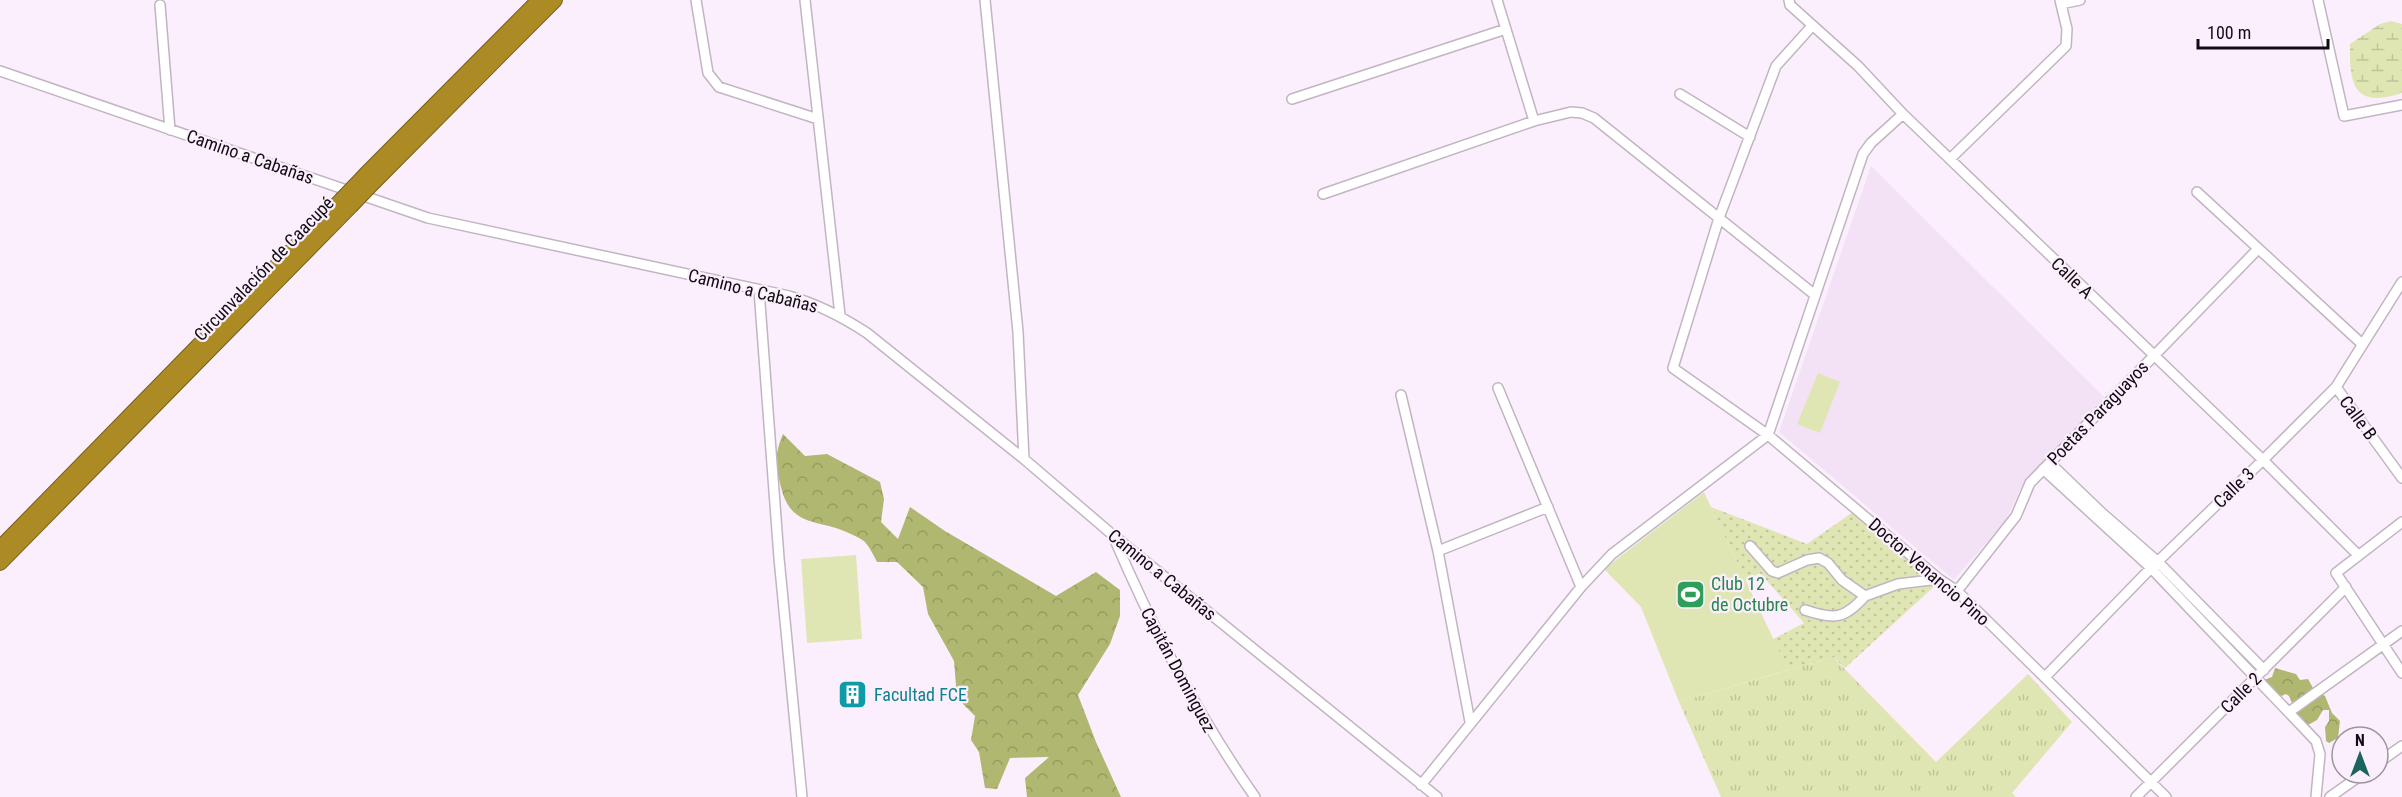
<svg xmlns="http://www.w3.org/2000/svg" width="2402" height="797" font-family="'Roboto Condensed',sans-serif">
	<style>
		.built { fill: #f3e1f5 }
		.grass { fill: url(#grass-tufts) }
		.forest { fill: url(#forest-crowns) }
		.wetland { fill: url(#wetland-marsh) }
		.park { fill: url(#park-dots) }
		.garden { fill: #e0e6b3 }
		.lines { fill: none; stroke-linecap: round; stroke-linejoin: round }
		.minor-casing { stroke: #c1b5c2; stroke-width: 12 }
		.highway-casing { stroke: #755f1d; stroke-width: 16 }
		.minor { stroke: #fff; stroke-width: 9 }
		.highway { stroke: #ac8b24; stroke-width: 14 }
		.highway-bridge-casing { stroke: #755f1d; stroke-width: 16; stroke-linecap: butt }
		.highway-bridge { stroke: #ac8b24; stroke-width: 14 }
		.labels { text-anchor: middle; stroke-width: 4.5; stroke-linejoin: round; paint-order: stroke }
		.street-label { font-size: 18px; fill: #100c11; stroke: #fceffd }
		.leisure-label { font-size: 18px; fill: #27864d; stroke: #fceffd; text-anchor: start }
		.culture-label { font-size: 18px; fill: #0d838f; stroke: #fceffd; text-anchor: start }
	</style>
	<defs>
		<pattern id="grass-tufts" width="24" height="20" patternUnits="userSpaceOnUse" patternTransform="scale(1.5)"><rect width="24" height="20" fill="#e0e6b3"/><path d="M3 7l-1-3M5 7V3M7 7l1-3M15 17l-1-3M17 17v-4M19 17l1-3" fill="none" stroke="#bfc499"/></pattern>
		<pattern id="forest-crowns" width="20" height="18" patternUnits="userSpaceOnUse" patternTransform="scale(1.5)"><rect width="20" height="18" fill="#b0b770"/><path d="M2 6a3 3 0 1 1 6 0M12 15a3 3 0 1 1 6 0" fill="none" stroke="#969c60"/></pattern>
		<pattern id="wetland-marsh" width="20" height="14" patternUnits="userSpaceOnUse" patternTransform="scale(1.5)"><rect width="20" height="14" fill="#e0e6b3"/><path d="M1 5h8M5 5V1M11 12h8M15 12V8" fill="none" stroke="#bfc499"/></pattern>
		<pattern id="park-dots" width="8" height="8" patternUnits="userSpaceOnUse" patternTransform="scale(1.5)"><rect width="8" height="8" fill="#e0e6b3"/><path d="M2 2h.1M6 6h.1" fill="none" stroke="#bfc499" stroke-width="1.8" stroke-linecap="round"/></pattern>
	</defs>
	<rect width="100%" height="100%" fill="#fceffd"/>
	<!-- built -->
	<path class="built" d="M1871,166l233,231 -83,91 -15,32 -52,60 -175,-148z"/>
	<!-- grass -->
	<path class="grass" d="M1833,657l103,105 92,-88 44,48 -60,71 4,4h-295l-42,-95z"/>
	<!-- forest -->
	<path class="forest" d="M783,434l22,22 22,-2 53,28 4,17 -3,23 17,17 12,-32 35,24 111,65 40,-24 24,18v26l-10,28 -32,51 18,47 25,55h-94l-2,-19 24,-21 -39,1 -13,31 -12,-1 -6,-36 -8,-12 4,-24 -18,-18 -3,-37 -26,-47 -5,-27 -26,-25h-20c-3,-6 -7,-14 -12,-20 -3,-3 -8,-5 -12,-7 -34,-18 -63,-4 -73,-52 -5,-20 -5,-30 3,-49z
		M2275,668l21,6 4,6 8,-1 5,9 12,8 7,17 8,8 -2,17 -9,5 -3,-2 -1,-14 4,-6v-11h-6l-6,10 -9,5 -7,-1 -12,-28 -3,-2 -12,5 -13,-7v-11l11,-4z"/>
	<!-- wetland -->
	<path class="wetland" d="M2391,21l11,3v69c-48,16 -53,-8 -52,-49l30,-20z"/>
	<!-- park -->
	<path class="park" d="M1711,507l96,37 46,-32 84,72 -92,84 -12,-11 -45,13 -15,-31 31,-16 -44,-50 -14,8z"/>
	<!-- garden -->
	<path class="garden" d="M1818,373l22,9 -20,51 -23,-9z
		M1704,492l84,178 -109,32 -38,-95 -37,-38z
		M856,555l6,84 -55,4 -6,-84z"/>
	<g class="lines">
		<defs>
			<path id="minor" d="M696,0l12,73 11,14 99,32
				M805,0l35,315
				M985,0l33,332 6,127
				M1497,0l37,121
				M1789,0l1,5 68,61 45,48 360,346 95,95
				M2318,0l26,116 58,-11
				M2061,4l19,-4
				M160,5l10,125
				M1812,26l-36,40 -57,152 -46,150 95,67 171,144 18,12 209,206
				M0,71l428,147 361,78c29,8 52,20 78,37l157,126 90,77 323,261
				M1680,94l70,43
				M1292,99l214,-70
				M1950,159l116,-113 1,-17 -7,-29
				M2197,192l165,152
				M1323,194l211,-73 37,-9 11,1 12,5 221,177
				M759,290l20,268 23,239
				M2336,387l66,91
				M1498,388l83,199
				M1401,395l37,156 32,171
				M2050,463l52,50 55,48 107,109
				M2043,469l108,99 165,173 4,13 -4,43
				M2402,522l-66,51 66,100
				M1114,538c39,91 84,178 141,259
				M1750,546l22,25 6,2 29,-13 12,-2 9,5 14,17 23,16 33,-12 41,-5
				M1438,551l110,-44
				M1957,591l59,-75 14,-33 228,-234
				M1805,610c29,10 40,9 60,-14
				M2045,677l106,-109 112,-108 73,-73 66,-105
				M2289,712l113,-81
				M2378,763l24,-17
				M1421,785l160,-198 31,-33 156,-119 95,-281 8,-11 32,-29
				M2136,797l210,-210
				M2330,797l34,-24"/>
			<path id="highway" d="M366,174l173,-174
				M375,181l180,-181
				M0,548l341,-348
				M0,563l351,-357"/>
		</defs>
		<!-- minor casing -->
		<use href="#minor" class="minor-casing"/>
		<!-- highway casing -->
		<use href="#highway" class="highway-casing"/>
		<!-- minor -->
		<use href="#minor" class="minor"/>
		<!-- highway -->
		<use href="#highway" class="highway"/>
		<defs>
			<path id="highway-bridge" d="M341,200l25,-26
				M351,206l24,-25"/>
		</defs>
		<!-- highway-bridge casing -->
		<use href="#highway-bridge" class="highway-bridge-casing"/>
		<!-- highway-bridge -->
		<use href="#highway-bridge" class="highway-bridge"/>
	</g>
	<!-- icons -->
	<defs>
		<symbol id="stadium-square" viewBox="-11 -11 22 22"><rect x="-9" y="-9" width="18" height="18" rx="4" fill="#2e9e5b" stroke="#fceffd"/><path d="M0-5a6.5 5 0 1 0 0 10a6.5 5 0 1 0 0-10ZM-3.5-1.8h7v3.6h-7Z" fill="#fff"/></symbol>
		<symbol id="building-square" viewBox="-11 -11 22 22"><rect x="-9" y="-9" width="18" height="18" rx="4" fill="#0f9aa8" stroke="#fceffd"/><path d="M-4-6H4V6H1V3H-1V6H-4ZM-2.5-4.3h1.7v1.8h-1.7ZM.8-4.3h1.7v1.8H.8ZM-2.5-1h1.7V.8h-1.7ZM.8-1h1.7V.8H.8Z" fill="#fff"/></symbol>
	</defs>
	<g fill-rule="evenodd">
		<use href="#stadium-square" x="1674" y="578" width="33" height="33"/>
		<use href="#building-square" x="836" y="678" width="33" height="33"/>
	</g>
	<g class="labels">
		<!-- street labels -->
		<g class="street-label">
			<text transform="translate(250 157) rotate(19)" y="6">Camino a Cabañas</text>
			<text transform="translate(264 269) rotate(-46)" y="6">Circunvalación de Caacupé</text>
			<text transform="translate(2072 278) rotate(44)" y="6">Calle A</text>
			<text transform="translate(753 291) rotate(14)" y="6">Camino a Cabañas</text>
			<text transform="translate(2098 413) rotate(-46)" y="6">Poetas Paraguayos</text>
			<text transform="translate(2358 418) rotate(54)" y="6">Calle B</text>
			<text transform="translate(2234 488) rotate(-44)" y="6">Calle 3</text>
			<text transform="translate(1929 572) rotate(41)" y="6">Doctor Venancio Pino</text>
			<text transform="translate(1162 575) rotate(39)" y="6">Camino a Cabañas</text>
			<text transform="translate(1178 670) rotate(62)" y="6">Capitán Dominguez</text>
			<text transform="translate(2241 693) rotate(-45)" y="6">Calle 2</text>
		</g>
		<!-- leisure labels -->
		<g class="leisure-label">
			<text x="1711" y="590">Club 12<tspan x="1711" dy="21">de Octubre</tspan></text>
		</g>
		<!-- culture labels -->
		<g class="culture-label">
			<text x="874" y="701">Facultad FCE</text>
		</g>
	</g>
	<!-- north arrow -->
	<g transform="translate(2360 755)"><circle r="28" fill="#fceffd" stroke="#9e949f" stroke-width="1.5"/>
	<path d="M0-4.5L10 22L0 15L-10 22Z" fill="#1a645c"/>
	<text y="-9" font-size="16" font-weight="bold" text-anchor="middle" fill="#100c11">N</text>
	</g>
	<!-- scale -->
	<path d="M2198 39v9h130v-9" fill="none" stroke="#100c11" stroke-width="3"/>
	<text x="2207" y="39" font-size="18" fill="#100c11" stroke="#fceffd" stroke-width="4.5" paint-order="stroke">100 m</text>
</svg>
